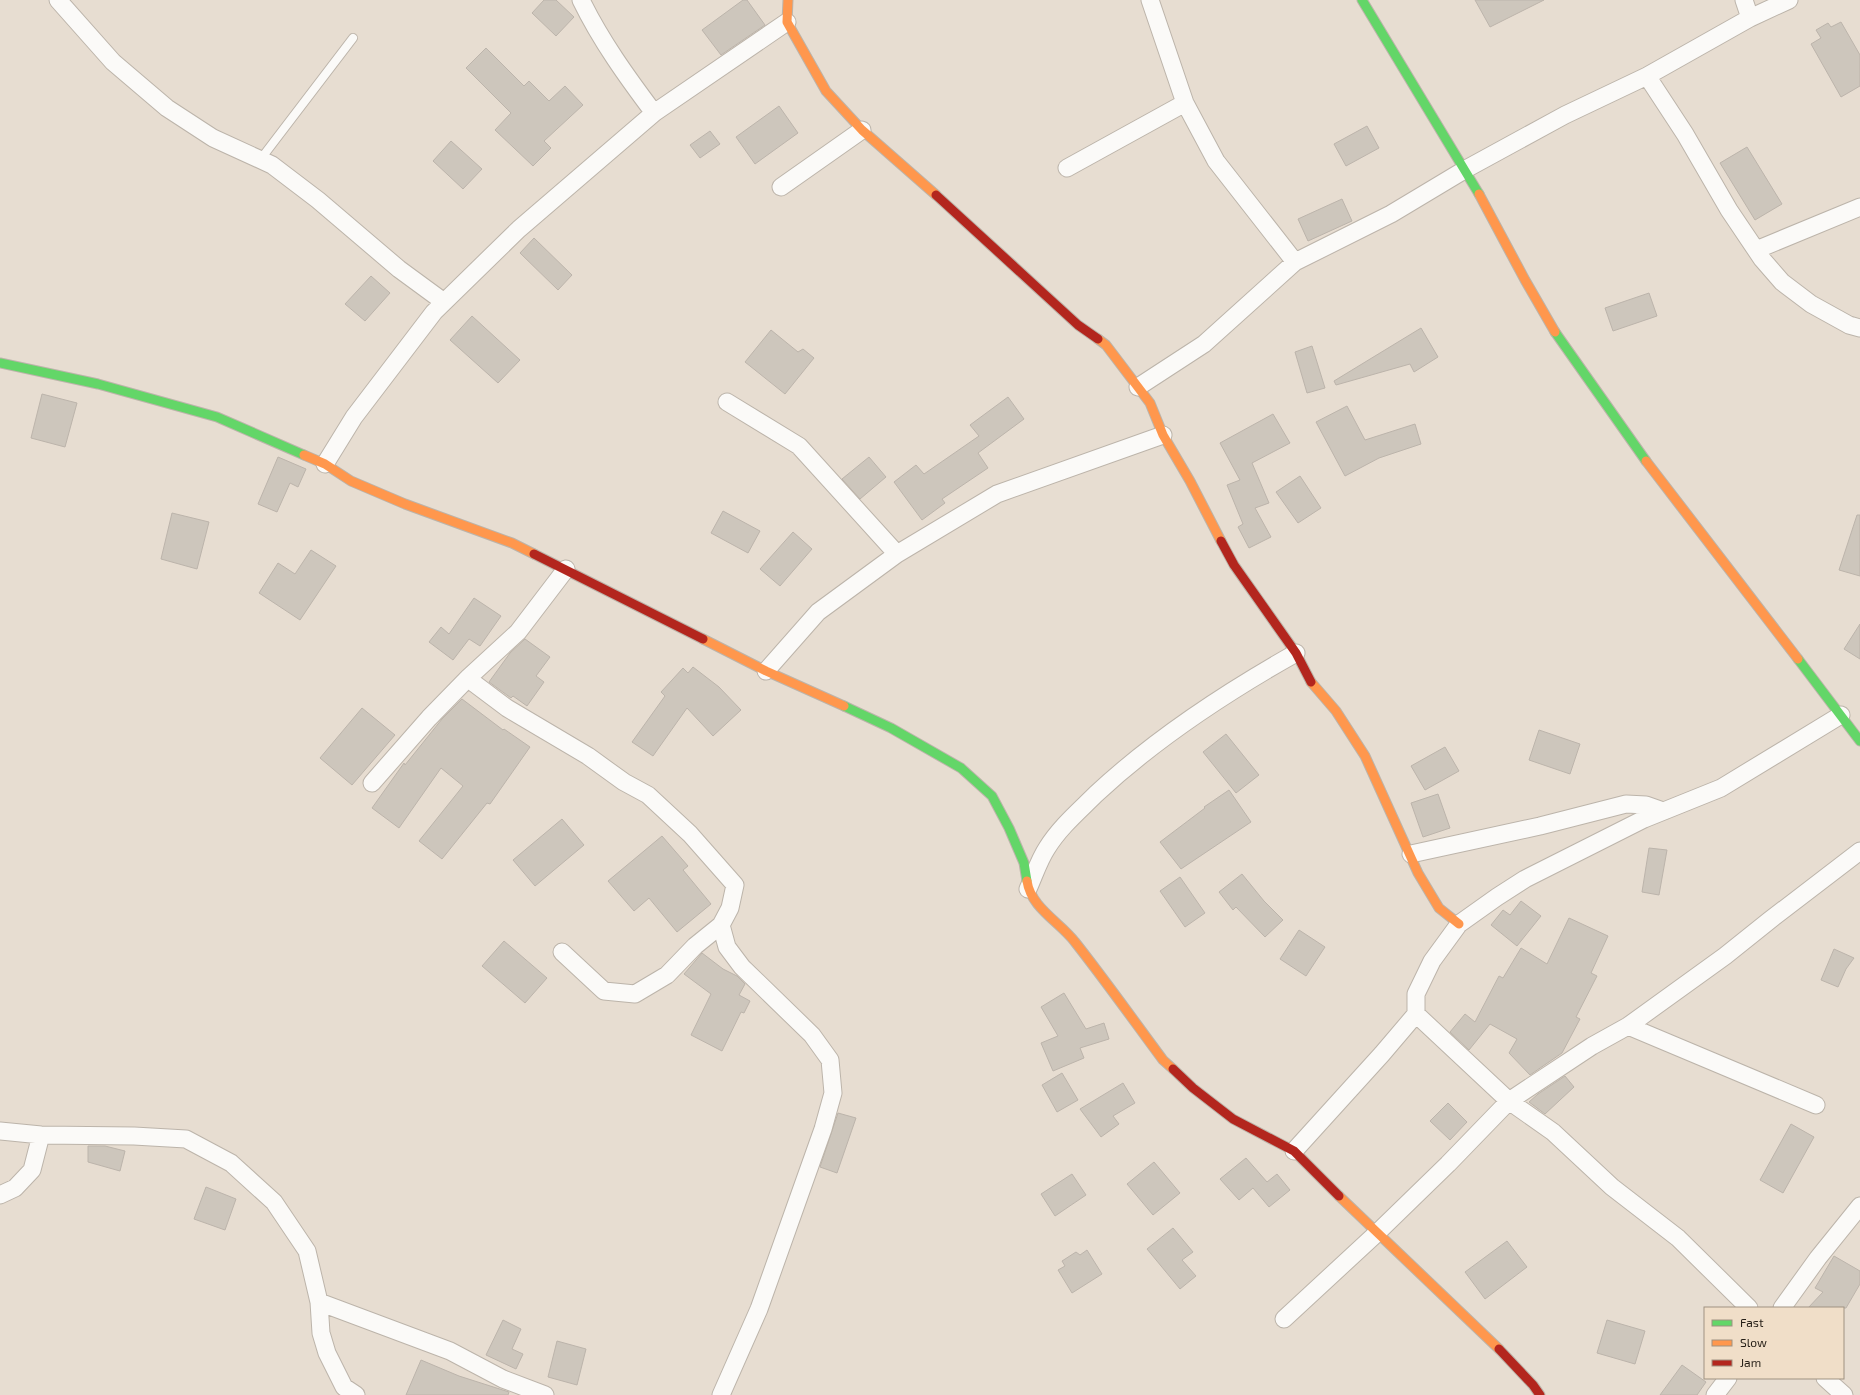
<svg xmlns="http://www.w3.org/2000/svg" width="1860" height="1395" font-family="'Exo 2',sans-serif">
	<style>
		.building { fill: #cdc6bc; stroke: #bcb4ab }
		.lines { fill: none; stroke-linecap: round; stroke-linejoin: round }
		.lane-casing { stroke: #bcb4aa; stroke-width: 10 }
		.street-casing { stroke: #bcb4aa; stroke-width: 19 }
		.fast-casing { stroke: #bcb4aa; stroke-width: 11 }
		.slow-casing { stroke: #bcb4aa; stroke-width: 11 }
		.jam-casing { stroke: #bcb4aa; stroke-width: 11 }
		.lane { stroke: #fbfaf8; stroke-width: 8 }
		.street { stroke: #fbfaf8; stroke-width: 17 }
		.fast { stroke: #63d668; stroke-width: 9 }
		.slow { stroke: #ff974d; stroke-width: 9 }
		.jam { stroke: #b3261e; stroke-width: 9 }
	</style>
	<rect width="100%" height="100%" fill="#e7ddd1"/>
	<!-- building -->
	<path class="building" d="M544,0h12l18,17 -18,19 -24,-23z
		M743,0h4l18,25 -44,30 -19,-25z
		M1475,0h69l-54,27z
		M1841,22l19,33v31l-19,11 -30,-53 10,-6 -5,-8 12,-7 3,4z
		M486,48l38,38 5,-5 20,20 16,-15 18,19 -39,36 7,7 -18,18 -38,-36 16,-17 -45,-45z
		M779,106l19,27 -43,31 -19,-27z
		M1367,126l12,22 -33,18 -12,-22z
		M710,131l10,13 -20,14 -10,-13z
		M451,141l31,28 -19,20 -30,-28z
		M1747,147l35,57 -27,16 -35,-57z
		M1342,199l10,22 -44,20 -10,-22z
		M534,238l38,37 -14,15 -38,-37z
		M371,276l19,17 -25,28 -20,-17z
		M1649,293l8,23 -44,15 -8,-23z
		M472,316l48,44 -22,23 -48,-43z
		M1421,328l17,29 -24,15 -4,-8 -74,21 -2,-4z
		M771,330l27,22 5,-3 11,9 -29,36 -40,-32z
		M1312,346l13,42 -18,5 -12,-41z
		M42,394l35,9 -12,44 -34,-9z
		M1008,397l16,22 -46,34 10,15 -46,31 3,4 -23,17 -28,-38 22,-17 8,9 55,-38 -9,-11z
		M1347,406l18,34 50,-16 6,20 -42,14 -34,18 -29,-54z
		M1273,414l17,29 -38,20 17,40 -14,5 16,29 -22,11 -11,-21 5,-3 -16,-39 13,-5 -20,-37z
		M278,457l28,12 -8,18 -8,-4 -13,29 -19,-8z
		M869,457l17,20 -26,22 -18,-20z
		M1300,476l21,32 -23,15 -22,-31z
		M723,511l37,20 -12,22 -37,-20z
		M172,513l37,9 -12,47 -36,-10z
		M1857,515h3v61l-21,-6z
		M793,532l19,17 -32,37 -20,-17z
		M311,550l25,16 -36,54 -41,-27 19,-30 17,11z
		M474,598l27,18 -21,30 -11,-7 -16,21 -24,-18 12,-15 8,7z
		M1860,624v35l-16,-10z
		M525,639l25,18 -14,19 8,6 -17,24 -14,-10 -2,2 -22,-16 21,-29z
		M693,667l26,20 22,23 -28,26 -26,-28 -34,48 -21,-14 33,-46 -4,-4 22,-24 5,5z
		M462,699l41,31 1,-1 26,18 -40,57 -3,-1 -45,56 -23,-18 44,-55 -22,-18 -42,60 -27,-20 32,-45 1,2 37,-46z
		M362,708l33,27 -43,50 -32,-27z
		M1539,730l41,14 -10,30 -41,-14z
		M1226,734l33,41 -23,18 -33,-41z
		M1445,747l14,24 -34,19 -14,-24z
		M1229,790l22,32 -70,47 -21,-27 45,-34 -1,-1z
		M1438,794l12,34 -27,9 -12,-34z
		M562,819l22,26 -49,41 -22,-26z
		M662,836l26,30 -5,4 28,34 -34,28 -28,-34 -15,13 -26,-30z
		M1649,848l18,2 -8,45 -17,-3z
		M1242,874l22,27 19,19 -18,17 -29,-30 -3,3 -14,-18z
		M1180,877l25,36 -20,14 -25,-36z
		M1521,901l20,15 -24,30 -26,-21 12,-15 7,5z
		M1569,918l39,18 -17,37 6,3 -21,41 4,2 -18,34 -32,22 -21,-22 8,-14 -27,-15 -21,26 -19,-18 15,-18 10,8 24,-46 4,2 18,-30 26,16z
		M1299,930l26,17 -19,29 -26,-17z
		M504,941l43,37 -22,25 -43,-37z
		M1834,949l20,9 -8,11 -8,18 -17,-7z
		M702,953l21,16 14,7 8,8 -6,11 11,6 -6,12 -3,-1 -19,39 -31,-16 20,-41 -27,-20z
		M1064,993l22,36 18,-6 5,16 -29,9 4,10 -31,13 -12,-28 17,-7 -17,-29z
		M1062,1073l16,27 -21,12 -15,-27z
		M1565,1076l9,11 -29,27 -16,-12 9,-8z
		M1123,1083l12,20 -22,13 6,8 -18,13 -21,-28z
		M1448,1103l19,19 -17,18 -20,-19z
		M838,1113l18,5 -19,55 -17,-6z
		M1791,1124l23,13 -31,56 -23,-13z
		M88,1146h17l20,5 -5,20 -32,-9z
		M1246,1158l21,24 10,-8 13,16 -21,17 -16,-19 -14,12 -19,-21z
		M1154,1162l26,31 -27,22 -26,-31z
		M1072,1174l14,21 -31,21 -14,-22z
		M206,1187l30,12 -11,31 -31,-11z
		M1173,1228l20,24 -11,8 14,16 -16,13 -33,-40z
		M1507,1241l20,26 -42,32 -20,-27z
		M1087,1250l15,24 -30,19 -14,-23 7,-4 -3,-5 14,-9 4,3z
		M1834,1256l26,15v13l-14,24h-38l15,-16 -8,-4z
		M503,1320l18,9 -9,20 11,5 -7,15 -30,-14z
		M1607,1320l38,11 -10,33 -38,-11z
		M557,1341l29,8 -9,36 -29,-8z
		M421,1360l38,16 50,16 -1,3h-102z
		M1682,1365l24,17 -9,13h-37z"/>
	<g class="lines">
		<defs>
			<path id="lane" d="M260,160l93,-122"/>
			<path id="street" d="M58,0l55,62 54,46 46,30 59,27 46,35 81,69 45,33
				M581,0c20,41 46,77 73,113
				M1150,0l35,103 31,58 79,101 96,-48 75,-45 99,-54 82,-39 103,-58 39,-18
				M1744,0l6,18
				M1647,76l38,58 44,76 33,49 20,23 29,22 38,21 11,3
				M1067,168l118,-65
				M781,187l81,-57
				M1756,250l104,-43
				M1138,387l66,-43 91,-82
				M727,402l72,44 98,108
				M325,464l29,-47 80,-105 85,-83 135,-116 133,-91
				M766,671l52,-59 79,-58 100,-60 166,-59
				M469,677l6,7 32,24 81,48 36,26 24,13 42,39 45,51 -5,23 -9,17 6,22 15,20 70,68 18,25 3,33 -10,36 -64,180 -38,86
				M372,783l57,-65 40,-41 49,-45 48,-63
				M1411,854l129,-28 86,-22 20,1 17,6
				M1028,889c6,-13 11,-29 19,-41 13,-21 32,-37 49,-54 60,-56 129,-101 200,-141
				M562,952l42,39 31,3 32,-19 28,-29 26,-21
				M1416,1014l93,87 44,31 59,55 66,51 71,70
				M1628,1026l188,79
				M0,1131l41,4 93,1 52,3 45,24 43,39 33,49 12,51 2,31 6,20 17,34 12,8
				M1294,1151l88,-97 34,-40v-20l16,-33 27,-37 38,-27 28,-18 119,-60 77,-31 120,-73
				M0,1195l15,-7 17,-18 9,-35
				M319,1302l131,49 53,28 42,16
				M1782,1308l36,-50 42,-52
				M1284,1319l93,-86 71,-69 61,-63 83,-55 36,-20 97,-70 45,-36 90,-69
				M1825,1378l19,17
				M1715,1395l13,-17"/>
			<path id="fast" d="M1362,0l117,194
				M1555,332l91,129
				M0,363l98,21 119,33 87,38
				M1798,659l62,82
				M844,706l47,22 70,40 31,28 17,32 15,35 3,18"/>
			<path id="slow" d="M788,0l-1,22 39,69 36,39 74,65
				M1479,194l46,86 30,52
				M1098,339l8,6 44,58 13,32 27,46 31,60
				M304,455l21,9 26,17 54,23 107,39 22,11
				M1646,461l152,198
				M703,639l63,32 78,35
				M1311,682l25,29 29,45 53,117 21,35 20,16
				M1027,881c4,27 33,41 48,61 30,38 59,79 88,118l10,9
				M1339,1196l160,153"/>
			<path id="jam" d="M936,195l142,130 20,14
				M1221,541l13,24 62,88 15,29
				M534,554l169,85
				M1173,1069l20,19 40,31 61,32 45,45
				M1499,1349l34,36 7,10"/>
		</defs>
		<!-- lane casing -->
		<use href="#lane" class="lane-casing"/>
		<!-- street casing -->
		<use href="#street" class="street-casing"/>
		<!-- fast casing -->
		<use href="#fast" class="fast-casing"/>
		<!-- slow casing -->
		<use href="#slow" class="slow-casing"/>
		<!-- jam casing -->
		<use href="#jam" class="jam-casing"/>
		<!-- lane -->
		<use href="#lane" class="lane"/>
		<!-- street -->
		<use href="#street" class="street"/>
		<!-- fast -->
		<use href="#fast" class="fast"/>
		<!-- slow -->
		<use href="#slow" class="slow"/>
		<!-- jam -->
		<use href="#jam" class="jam"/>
	</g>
	<!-- legend -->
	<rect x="1704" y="1307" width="140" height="72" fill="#f0dec8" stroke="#9f9281"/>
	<rect x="1712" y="1320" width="20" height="6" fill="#63d668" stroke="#9f9281"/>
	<text x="1740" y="1327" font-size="12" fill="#261f17">Fast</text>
	<rect x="1712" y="1340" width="20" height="6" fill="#ff974d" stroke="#9f9281"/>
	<text x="1740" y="1347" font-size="12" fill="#261f17">Slow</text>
	<rect x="1712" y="1360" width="20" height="6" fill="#b3261e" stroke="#9f9281"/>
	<text x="1740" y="1367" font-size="12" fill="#261f17">Jam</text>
</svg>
